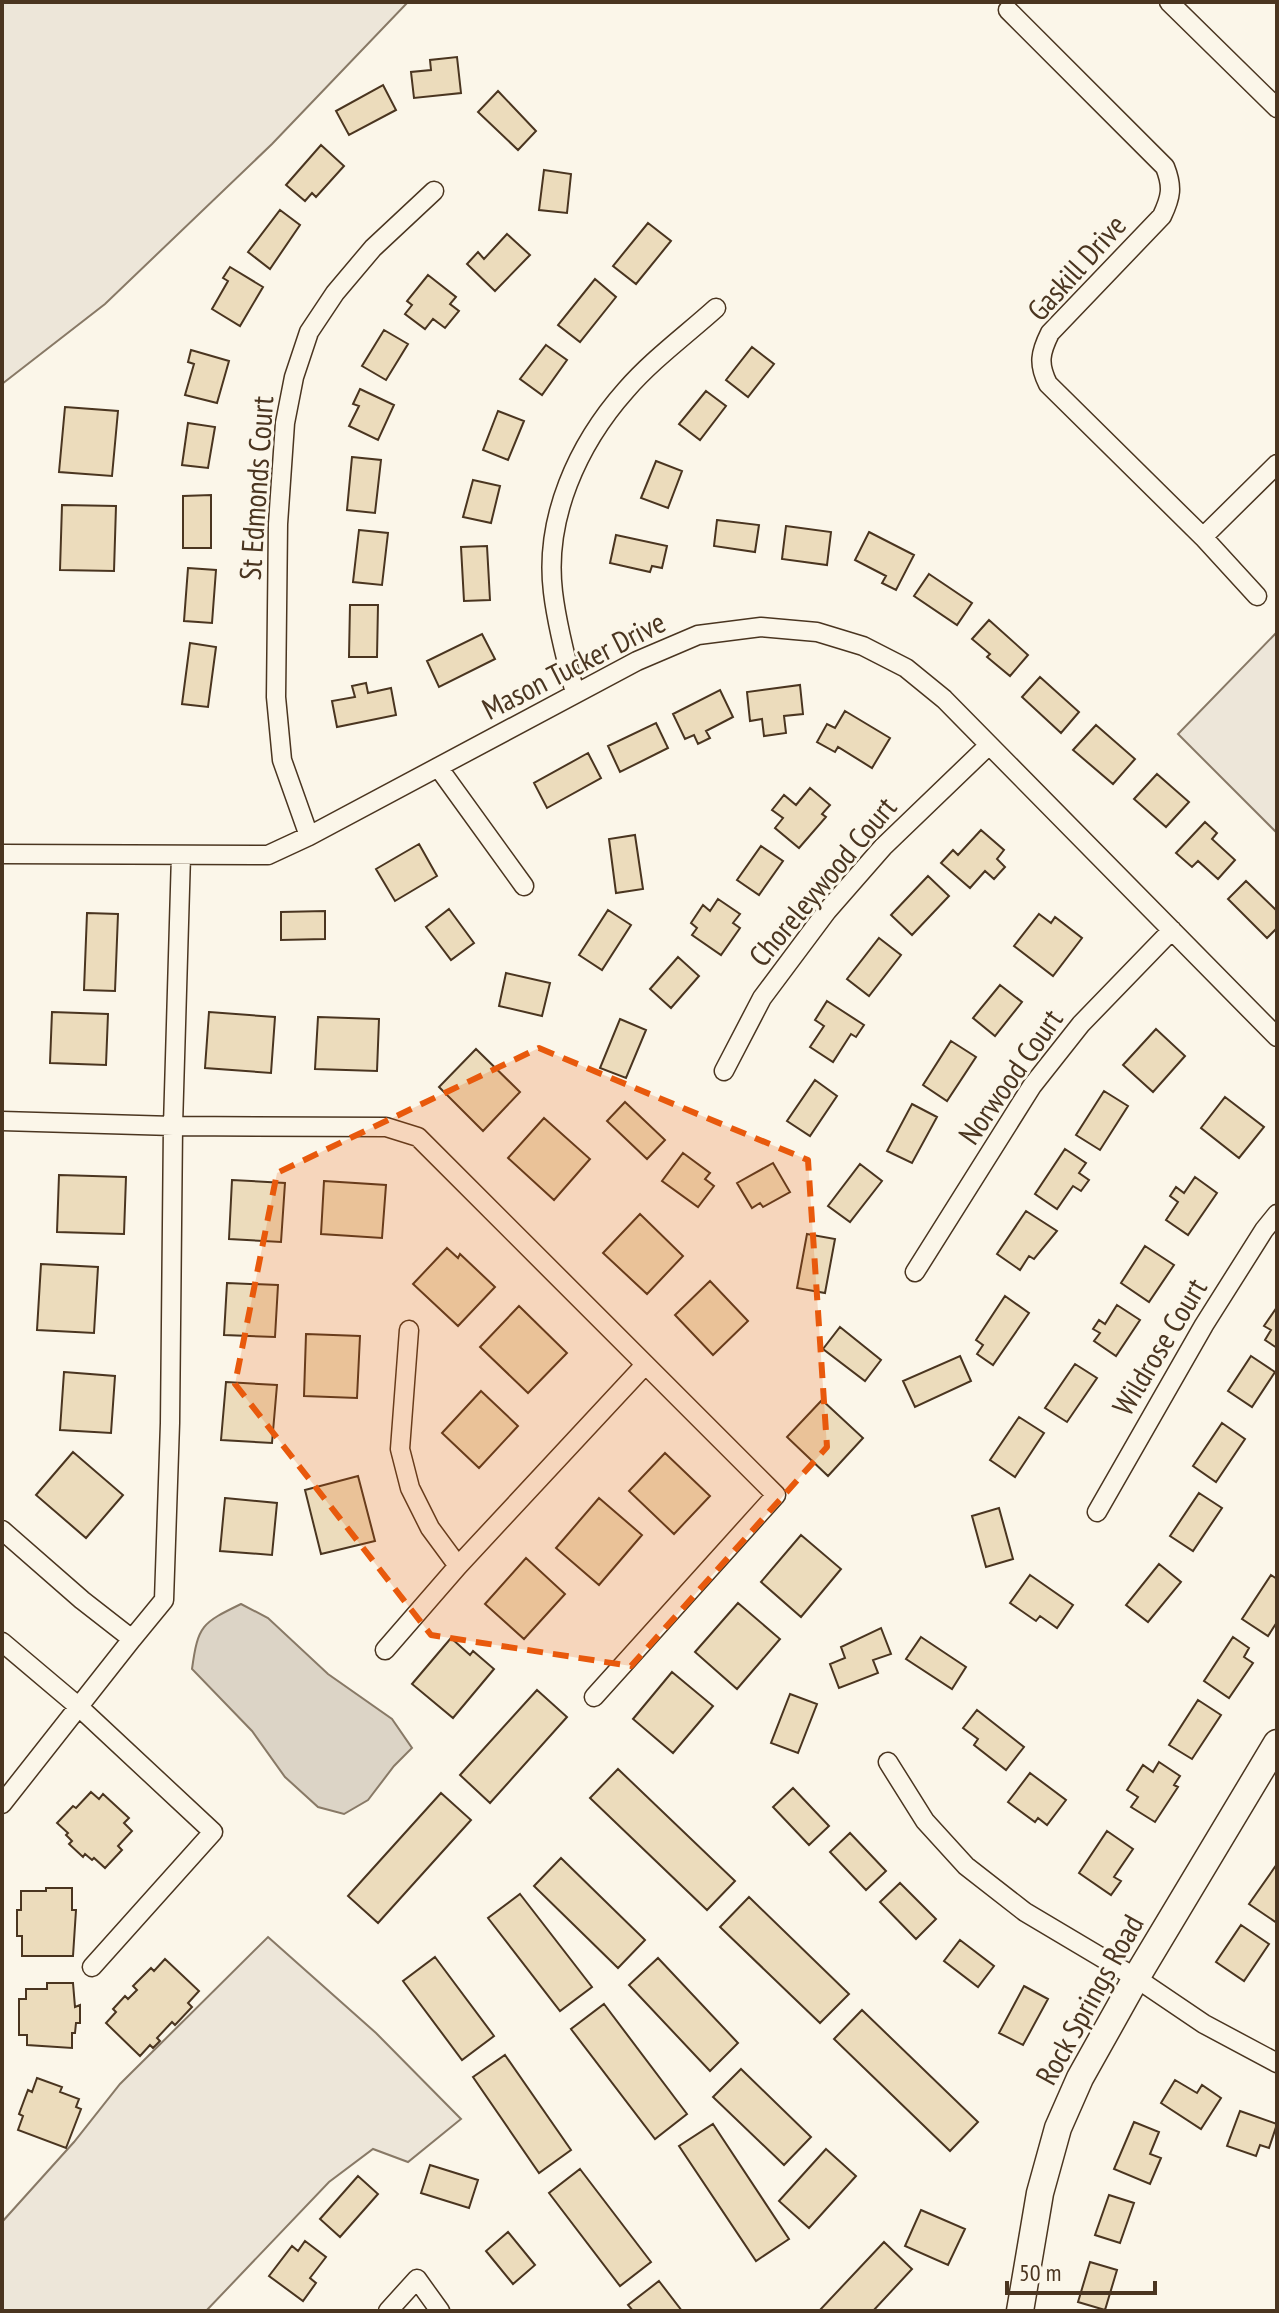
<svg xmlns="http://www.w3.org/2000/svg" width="1279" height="2313" font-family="'PT Sans Narrow',sans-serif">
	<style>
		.green { fill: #ede6d9; stroke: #887966; stroke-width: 2 }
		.water { fill: #dcd4c6; stroke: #887966; stroke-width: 2 }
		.building { fill: #ecdcbc; stroke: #4a3520; stroke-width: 2 }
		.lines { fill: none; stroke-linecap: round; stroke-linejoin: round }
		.street-casing { stroke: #4a3520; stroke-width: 21 }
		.secondary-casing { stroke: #4a3520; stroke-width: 29 }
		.street { stroke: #fbf6e9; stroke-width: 18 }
		.secondary { stroke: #fbf6e9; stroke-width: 26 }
		.marked { fill: #e8590c; fill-opacity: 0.2; stroke: #e8590c; stroke-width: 6; stroke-dasharray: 16 10; stroke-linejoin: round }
		.labels { text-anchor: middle; stroke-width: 6; stroke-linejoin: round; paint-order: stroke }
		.street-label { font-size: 30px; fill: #4a3520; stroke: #fbf6e9 }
	</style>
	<rect width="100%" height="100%" fill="#fbf6e9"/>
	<!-- green -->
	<path class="green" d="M2,2h406l-136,142 -167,160 -103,80z
		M1277,632v201l-99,-99z
		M268,1937l108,96 85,86 -53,43 -35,-13 -44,33 -123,129h-204v-89l72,-80 46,-58z"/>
	<!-- water -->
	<path class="water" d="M241,1604l27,14 60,56 64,45 20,29 -18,18 -26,34 -24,14 -26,-7 -33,-30 -33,-46 -60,-62c6,-44 10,-46 49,-65z"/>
	<!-- building -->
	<path class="building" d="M457,57l4,36 -47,5 -3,-26 20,-2 -1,-10z
		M383,85l13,25 -47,25 -13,-24z
		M498,91l38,40 -18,19 -40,-38z
		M321,145l23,21 -28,31 -4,-4 -7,8 -19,-16z
		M544,170l27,4 -4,39 -28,-3z
		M280,210l20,15 -30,44 -22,-17z
		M648,223l23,18 -35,43 -23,-18z
		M507,234l23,21 -35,36 -28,-27 11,-12 6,7z
		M230,267l33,20 -23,39 -28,-17 16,-28 -5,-3z
		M428,275l28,22 -6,7 9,7 -14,17 -12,-9 -8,10 -20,-15 7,-9 -5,-4z
		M595,279l21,18 -36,45 -22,-17z
		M384,330l24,14 -22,36 -24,-14z
		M546,345l21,15 -25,35 -22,-16z
		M752,347l22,17 -26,33 -22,-17z
		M191,350l38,11 -12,42 -32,-8 9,-31 -6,-2z
		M360,389l34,16 -16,35 -29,-14 10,-20 -6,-2z
		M706,391l20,15 -26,34 -21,-16z
		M65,407l53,4 -6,65 -53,-4z
		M498,411l26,10 -16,39 -25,-10z
		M188,423l27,4 -7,41 -26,-3z
		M352,457l29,3 -6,53 -28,-3z
		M656,461l26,10 -14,37 -27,-10z
		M473,480l27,6 -9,37 -28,-6z
		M211,495v53h-28v-52z
		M62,505l54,1 -2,65 -54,-1z
		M717,520l42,5 -4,27 -41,-6z
		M786,526l45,6 -4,33 -45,-6z
		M359,530l29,3 -6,52 -29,-3z
		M869,532l45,23 -18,35 -14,-7 4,-7 -31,-16z
		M616,535l51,11 -5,22 -10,-2 -2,6 -40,-9z
		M487,546l3,54 -26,1 -3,-54z
		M188,568l28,2 -4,53 -28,-2z
		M929,574l43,29 -15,22 -43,-29z
		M350,605h28l-1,52h-28z
		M989,620l39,35 -18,21 -23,-19 3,-3 -18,-15z
		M482,634l13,25 -56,28 -12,-26z
		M190,643l26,4 -8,60 -26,-3z
		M1040,677l39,35 -18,21 -39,-36z
		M366,683l2,10 23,-5 5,27 -59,12 -5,-26 23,-4 -3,-11z
		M800,685l3,29 -19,2 2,17 -22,3 -2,-17 -12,2 -3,-29z
		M720,690l13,27 -27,14 4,7 -12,6 -4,-9 -9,4 -12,-25z
		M845,711l45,27 -18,30 -34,-21 -3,5 -18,-10 10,-18 8,4z
		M656,723l12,25 -48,24 -12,-26z
		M1096,725l39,34 -22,25 -40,-34z
		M588,753l13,25 -54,30 -13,-25z
		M1157,774l32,28 -23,25 -32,-28z
		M810,788l20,17 -8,9 4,3 -27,31 -24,-20 8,-10 -11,-8 12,-15 12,10z
		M1205,822l12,11 -5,6 23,21 -17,19 -20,-18 -6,6 -16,-14z
		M981,830l23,20 -7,9 8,8 -11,12 -9,-8 -15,17 -29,-25 12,-13 5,5z
		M635,835l8,54 -27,4 -7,-54z
		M419,844l18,32 -42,25 -19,-32z
		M761,846l22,15 -24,34 -22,-15z
		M928,876l21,20 -37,39 -21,-20z
		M1246,881l31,30v17l-10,10 -39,-39z
		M718,899l22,15 -7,9 7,5 -19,27 -29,-20 5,-7 -6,-5 12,-18 7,6z
		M449,909l25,34 -23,17 -25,-33z
		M608,910l23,15 -29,45 -23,-15z
		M325,911v28l-44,1v-28z
		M87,913l31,1 -3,77 -31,-1z
		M1039,914l12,9 4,-6 27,21 -29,38 -39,-30z
		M879,938l22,17 -32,41 -22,-17z
		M678,957l21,19 -28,32 -21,-19z
		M506,973l44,10 -8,33 -43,-10z
		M1000,985l22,17 -27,34 -22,-18z
		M827,1001l37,24 -8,12 -5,-3 -18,28 -23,-15 14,-21 -9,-6z
		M52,1012l56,2 -2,51 -56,-2z
		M209,1012l66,5 -4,56 -66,-5z
		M318,1017l61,2 -2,52 -62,-2z
		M620,1019l26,11 -20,48 -26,-10z
		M1156,1029l29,27 -32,36 -30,-27z
		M951,1041l25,16 -29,44 -24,-16z
		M476,1049l44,43 -37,39 -44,-44z
		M815,1080l22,16 -27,40 -23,-15z
		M1104,1091l24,15 -28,44 -24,-15z
		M1225,1097l39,30 -25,31 -38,-30z
		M625,1102l40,38 -18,19 -40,-38z
		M912,1104l25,13 -25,46 -25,-12z
		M544,1118l46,41 -36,41 -46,-42z
		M1065,1149l21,14 -7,10 10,7 -8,11 -8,-5 -16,23 -22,-15z
		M683,1153l27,20 -5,6 9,7 -16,21 -36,-26z
		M773,1163l17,29 -27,15 -3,-4 -8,5 -15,-25z
		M860,1164l22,17 -32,41 -22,-16z
		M59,1175l67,2 -2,57 -67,-2z
		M1195,1177l22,16 -29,42 -22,-15 12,-18 -8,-6 6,-9 8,6z
		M232,1180l53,3 -4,59 -52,-3z
		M324,1181l62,4 -4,53 -61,-4z
		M1026,1211l31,20 -23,28 -5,-3 -9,14 -23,-16z
		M640,1214l43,42 -36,38 -44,-41z
		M807,1234l28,5 -10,54 -28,-5z
		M1145,1246l29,19 -25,37 -28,-19z
		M447,1248l11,10 2,-4 35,33 -37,39 -45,-42z
		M41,1264l57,3 -4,66 -57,-3z
		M710,1281l38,40 -35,34 -38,-40z
		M227,1283l51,2 -3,52 -51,-2z
		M1005,1296l24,17 -36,52 -16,-11 6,-9 -7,-5z
		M1117,1305l23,15 -24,36 -22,-15 6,-8 -7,-4 6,-9 6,4z
		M519,1306l48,47 -39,40 -48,-46z
		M1277,1307v41l-12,-8 6,-10 -7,-4z
		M840,1327l41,33 -16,21 -42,-32z
		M306,1334l54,2 -3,62 -53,-2z
		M960,1356l11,25 -56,26 -12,-26z
		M1251,1356l24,16 -23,35 -24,-16z
		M1075,1364l22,14 -30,44 -22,-14z
		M64,1372l51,4 -4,57 -51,-3z
		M226,1382l51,3 -5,58 -51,-3z
		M481,1391l37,35 -39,42 -37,-35z
		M822,1400l41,38 -35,38 -41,-39z
		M1019,1417l25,16 -29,44 -25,-17z
		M1222,1423l23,16 -29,43 -23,-16z
		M73,1452l50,43 -37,43 -50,-43z
		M665,1453l45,43 -36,38 -45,-43z
		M358,1476l17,65 -54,13 -16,-64z
		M1199,1493l23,15 -29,43 -23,-15z
		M225,1498l52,5 -5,52 -52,-4z
		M599,1498l43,37 -43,50 -43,-37z
		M999,1508l14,51 -27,8 -14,-51z
		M801,1535l40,34 -40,48 -40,-35z
		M526,1558l39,36 -41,45 -39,-35z
		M1159,1564l22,18 -33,40 -22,-17z
		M1030,1575l43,30 -16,23 -17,-12 -4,5 -26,-18z
		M1271,1575l6,4v43l-9,14 -26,-17z
		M738,1603l42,36 -43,50 -42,-37z
		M881,1628l10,26 -18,6 5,13 -39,15 -9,-24 15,-6 -4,-11z
		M921,1637l45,30 -14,22 -46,-30z
		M1233,1637l16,11 -5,9 9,6 -24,35 -25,-17z
		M451,1638l19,17 3,-4 21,18 -41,49 -41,-34z
		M672,1672l41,34 -40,47 -40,-34z
		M537,1690l30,27 -77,86 -30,-28z
		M790,1694l27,10 -19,49 -27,-10z
		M1198,1700l23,15 -29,44 -23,-14z
		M977,1710l47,37 -18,23 -32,-25 4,-6 -15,-11z
		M1159,1762l21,14 -6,9 4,2 -23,35 -24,-15 7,-10 -11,-7 16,-25 10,7z
		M618,1769l117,112 -28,29 -117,-112z
		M1030,1773l36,27 -19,25 -9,-7 -3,4 -27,-20z
		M793,1788l36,38 -20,19 -36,-38z
		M91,1792l8,7 4,-5 26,24 -5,5 8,8 -14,15 4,4 -17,18 -11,-10 -2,2 -7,-6 -2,3 -14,-13 3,-3 -6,-6 2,-2 -11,-10 16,-17 3,2z
		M441,1793l30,27 -93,103 -30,-27z
		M1107,1831l26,18 -19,28 7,4 -10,14 -32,-22z
		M850,1833l36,38 -20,19 -36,-38z
		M561,1858l84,82 -27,28 -84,-82z
		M1277,1864v59l-28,-19z
		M900,1883l36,36 -20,20 -36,-37z
		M46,1888h26v22h4l-3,46h-51v-20h-5v-26h4v-19h25z
		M520,1894l72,93 -32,24 -72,-93z
		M749,1897l100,97 -29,29 -100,-96z
		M1241,1925l28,19 -25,37 -28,-19z
		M960,1940l34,26 -16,21 -34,-26z
		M435,1957l59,79 -32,24 -59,-79z
		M658,1958l80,85 -28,28 -81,-86z
		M165,1959l34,32 -11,12 4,4 -17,18 -3,-3 -15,16 3,3 -7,7 -3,-3 -10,11 -34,-33 10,-11 -3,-3 12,-13 3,3 9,-9 -4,-4 18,-18 3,3z
		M47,1983h26l2,24 5,-2v18h-4l-1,10h-3v15l-45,-3v-10h-8v-36h7v-10h21z
		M1024,1986l24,13 -25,46 -24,-12z
		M604,2004l83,110 -32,25 -84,-110z
		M862,2010l116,112 -28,29 -116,-112z
		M505,2055l66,95 -32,23 -66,-96z
		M741,2069l70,68 -27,28 -71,-68z
		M37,2078l25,9 -2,5 19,7 -3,8 5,2 -15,39 -48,-18 5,-14 -4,-2 9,-24 4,2z
		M1175,2080l22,13 5,-8 19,13 -20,31 -40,-26z
		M1240,2111l37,13 -8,24 -9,-3 -4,11 -29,-10z
		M1134,2122l25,10 -9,22 11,4 -11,26 -36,-15z
		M713,2124l76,115 -33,22 -77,-115z
		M826,2149l30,27 -47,52 -30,-27z
		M430,2165l48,15 -9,28 -48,-15z
		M580,2169l71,93 -31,24 -71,-93z
		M358,2176l20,18 -38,43 -20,-18z
		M1109,2195l25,8 -14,40 -25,-8z
		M921,2210l44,19 -17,36 -43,-19z
		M508,2232l27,33 -22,19 -27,-33z
		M305,2241l21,16 -16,21 6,5 -13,18 -34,-25 23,-30 6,5z
		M884,2242l28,27 -39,42h-54z
		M1090,2262l27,8 -12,40 -27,-8z
		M659,2281l23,30h-49l-5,-6z"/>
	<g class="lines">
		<defs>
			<path id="street" d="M1169,2l108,106
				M1008,10l157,157c8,20 6,30 -3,49l-112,117c-10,20 -12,31 -2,51l155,153 54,59
				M1203,537l74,-73
				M575,693c-9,-33 -18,-67 -22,-101 -9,-74 25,-148 73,-202 26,-30 60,-55 90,-82
				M438,767l86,119
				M309,836l-27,-76 -6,-63 2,-173 7,-101 9,-46 15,-45 26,-39 38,-45 61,-57
				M2,854l266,1 41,-19 328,-175 61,-26 63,-8 56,5 46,14 43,22 38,31 333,338
				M724,1071l38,-73 65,-87 56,-64 105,-101
				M2,1121l171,5 213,1 32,10 358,358 -182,202
				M915,1272l117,-186 49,-62 91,-94
				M409,1330l-9,119 10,39 20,40 28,38
				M1097,1512l107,-187 60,-95 13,-16
				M2,1530l80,70 50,39 32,-39 6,-177 3,-297 8,-271
				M2,1642l77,65 134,125 -121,135
				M385,1650l73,-84 187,-201
				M888,1762l37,59 41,45 59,46 111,66 68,46 73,39
				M2,1804l130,-165
				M388,2311l29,-32 23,32"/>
			<path id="secondary" d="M1020,2311l20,-118 18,-65 22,-50 56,-100 141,-235"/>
		</defs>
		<!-- street casing -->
		<use href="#street" class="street-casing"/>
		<!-- secondary casing -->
		<use href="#secondary" class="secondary-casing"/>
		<!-- street -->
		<use href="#street" class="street"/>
		<!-- secondary -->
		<use href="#secondary" class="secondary"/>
	</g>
	<!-- marked area -->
	<path class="marked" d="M539,1048l269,112 19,287 -196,219 -200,-31 -196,-251 42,-211z"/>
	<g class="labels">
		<!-- street labels -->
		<g class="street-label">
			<text transform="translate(1077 268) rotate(-48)" y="10">Gaskill Drive</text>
			<text transform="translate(257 488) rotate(-86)" y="10">St Edmonds Court</text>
			<text transform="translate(574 666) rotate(-27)" y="10">Mason Tucker Drive</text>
			<text transform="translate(823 882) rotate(-50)" y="10">Choreleywood Court</text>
			<text transform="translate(1011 1077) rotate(-55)" y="10">Norwood Court</text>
			<text transform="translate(1160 1347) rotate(-59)" y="10">Wildrose Court</text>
			<text transform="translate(1090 2000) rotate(-61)" y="10">Rock Springs Road</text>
		</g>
	</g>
	<!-- border -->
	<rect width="1279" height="2313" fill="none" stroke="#4a3520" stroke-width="8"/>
	<!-- scale -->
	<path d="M1007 2281v12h148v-12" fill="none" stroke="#4a3520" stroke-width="4"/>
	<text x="1019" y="2281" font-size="24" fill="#4a3520" stroke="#fbf6e9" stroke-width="6" paint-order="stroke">50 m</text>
</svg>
